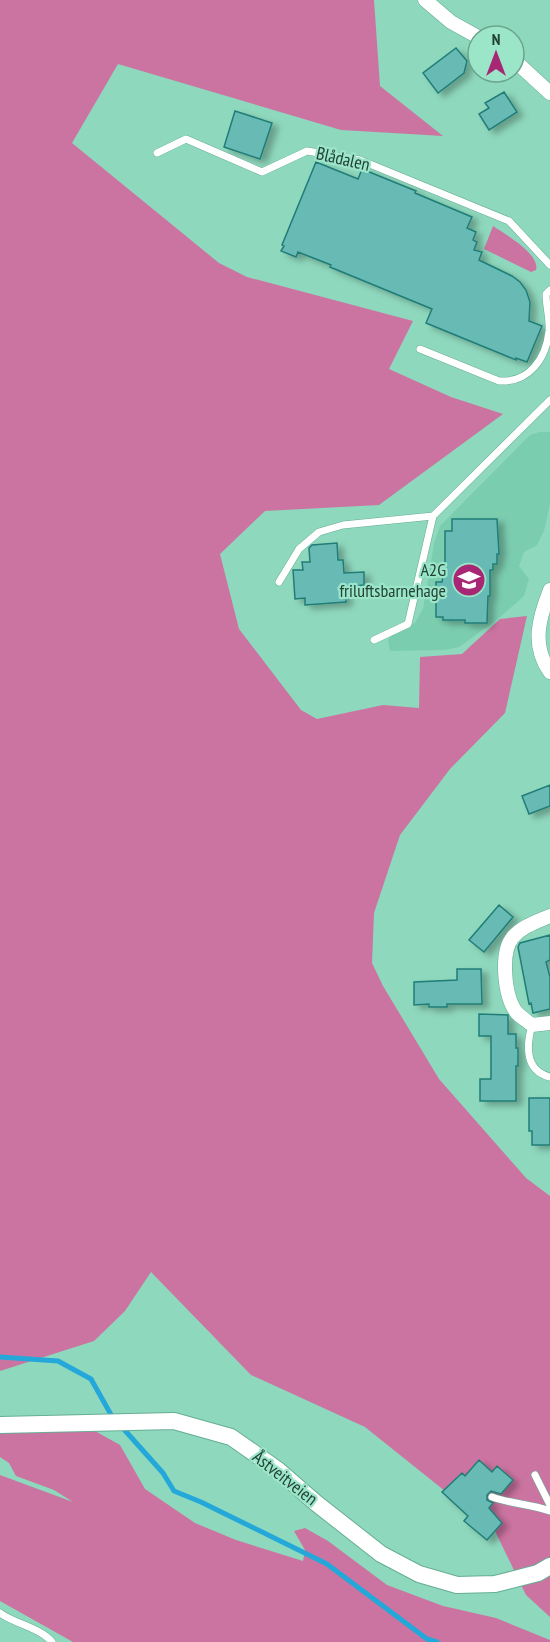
<svg xmlns="http://www.w3.org/2000/svg" width="550" height="1642" font-family="'PT Sans Narrow',sans-serif">
	<style>
		.built { fill: #7bcdb0 }
		.green { fill: #cc74a1 }
		.lines { fill: none; stroke-linecap: round; stroke-linejoin: round }
		.stream { stroke: #23a8d9; stroke-width: 5 }
		.building { fill: #67bbb5; stroke: #217d77; stroke-width: 1.5; filter: url(#shadow) }
		.service-casing { stroke: #66ae94; stroke-width: 8 }
		.minor-casing { stroke: #66ae94; stroke-width: 15 }
		.tertiary-casing { stroke: #66ae94; stroke-width: 18 }
		.service { stroke: #fff; stroke-width: 7 }
		.minor { stroke: #fff; stroke-width: 14 }
		.tertiary { stroke: #fff; stroke-width: 16 }
		.labels { text-anchor: middle; stroke-width: 4.5; stroke-linejoin: round; paint-order: stroke }
		.street-label { font-size: 18px; fill: #234237; stroke: #9be5c9 }
		.poi-label { font-size: 18px; fill: #234237; stroke: #9be5c9; text-anchor: end }
	</style>
	<defs>
		<filter id="shadow"><feDropShadow dx="6" dy="4" stdDeviation="3" flood-color="#0004"/></filter>
	</defs>
	<rect width="100%" height="100%" fill="#8ed8bd"/>
	<!-- built -->
	<path class="built" d="M540,432h10v72l-6,27 -7,14 -13,7 -5,14 10,13 -5,17 -25,22 -40,29 -15,3 -54,1 -2,-11 5,-6 22,-11 8,-14 11,-65 6,-18 90,-91z"/>
	<!-- green -->
	<path class="green" d="M0,0h374l6,86 63,50 -102,-6 -223,-66 -46,79 147,120 28,14 166,44 -24,48 62,28 52,17 -124,91 -114,6 -45,43 19,75 62,81 16,9 66,-14 36,3 1,-51 42,-3 38,-35 27,-3 -22,97 -55,56 -50,66 -26,78 -2,50 11,23 56,93 87,99 24,18v421l-24,-22 -31,-64 -130,-104 -114,-52 -100,-103 -26,39 -31,30 -94,30z
		M493,226c12,8 48,29 43,44l-5,2 -47,-23z
		M0,1420l86,6 34,19 25,44 50,34 41,17 67,21 2,-11 -11,-19 11,-3 23,13 59,44 56,21 53,12 54,22v2h-477l-73,-41v-126l73,27 -19,-12 -38,-14 -7,-13 -9,-6z"/>
	<g class="lines">
		<!-- stream -->
		<path class="stream" d="M0,1357l58,4 33,18 23,41
			M121,1426l42,47 11,18 27,11 126,62 100,75 10,3"/>
	</g>
	<!-- building -->
	<path class="building" d="M456,48l11,13 -3,12 -26,20 -15,-20z
		M504,92l13,20 -28,18 -10,-16 10,-6 -4,-5z
		M235,111l37,12 -12,36 -36,-12z
		M316,162l42,17 4,-10 54,22 -1,2 57,24 -5,11 9,4 -3,8 4,2 -3,8 8,2 -3,8 33,16 8,6 6,8 4,12 -1,19 13,5 -15,36 -11,-4v2l-90,-37 6,-14 -102,-42 1,-2 -33,-13 -2,5 -15,-6 3,-5 -2,-1z
		M452,519h45l2,35h-2v10h-4v6h-3v26h-2l-1,27h-22v-3h-22v-3h-7v-35h6l3,-19v-32h7z
		M337,543l1,17h5l1,13 20,-1v13l-19,2 1,15 -41,3v-7l-10,1 -2,-29h10l-1,-8h8l-1,-14 3,-3z
		M550,785v21l-21,8 -7,-18z
		M499,905l14,12 -29,35 -15,-12z
		M550,935v25l-4,2 4,15v32l-17,4 -2,-10 -2,1 -11,-57 2,-4z
		M457,969h24l1,35h-35v3h-18v-3l-15,1v-23l43,-2z
		M479,1014l29,1v19h8v14h2v18h-2v35h-36v-22h11v-43h-12z
		M529,1098h21v47h-18v-14h-3z
		M479,1460l13,12 5,-6 16,14 -12,14 -10,-3 -4,4v5l6,3 -4,5 13,15 -15,17 -23,-19 4,-5 -26,-24 20,-19 3,3z"/>
	<g class="lines">
		<defs>
			<path id="service" d="M157,153l29,-14 76,33 45,-21 53,9 149,61 41,44
				M420,349l79,32c30,2 47,-22 50,-50 1,-12 -3,-25 -3,-37l4,-4
				M279,582l20,-33 20,-17 24,-7 90,-9
				M374,640l34,-16 25,-108 117,-116
				M532,1025c-6,21 -7,46 18,52
				M535,1475l15,30
				M492,1497c19,7 39,7 58,14
				M0,1613c15,11 41,15 52,29"/>
			<path id="minor" d="M425,0l26,22 27,15
				M514,60l36,33
				M550,590c-11,28 -19,55 0,82
				M550,916c-14,6 -27,10 -37,21 -13,15 -9,60 4,76 4,4 10,8 15,12l18,-2"/>
			<path id="tertiary" d="M0,1425l174,-4 57,16 47,33 38,33 65,51 38,20 38,11 38,-1 43,-11 12,-7"/>
		</defs>
		<!-- service casing -->
		<use href="#service" class="service-casing"/>
		<!-- minor casing -->
		<use href="#minor" class="minor-casing"/>
		<!-- tertiary casing -->
		<use href="#tertiary" class="tertiary-casing"/>
		<!-- service -->
		<use href="#service" class="service"/>
		<!-- minor -->
		<use href="#minor" class="minor"/>
		<!-- tertiary -->
		<use href="#tertiary" class="tertiary"/>
	</g>
	<!-- icons -->
	<defs>
		<symbol id="school-disc" viewBox="-11 -11 22 22"><circle r="9.5" fill="#a82774" stroke="#9be5c9"/><path d="M0-5L7-2L0 1L-7-2ZM-4 1L0 2.5L4 1V4Q0 6-4 4Z" fill="#fff"/></symbol>
	</defs>
	<g fill-rule="evenodd">
		<use href="#school-disc" x="450" y="561" width="38" height="38"/>
	</g>
	<g class="labels">
		<!-- street labels -->
		<g class="street-label">
			<text transform="translate(343 159) rotate(13)" y="6">Blådalen</text>
			<text transform="translate(285 1478) rotate(38)" y="6">Åstveitveien</text>
		</g>
		<!-- poi labels -->
		<g class="poi-label">
			<text x="446" y="576">A2G<tspan x="446" dy="21">friluftsbarnehage</tspan></text>
		</g>
	</g>
	<!-- north arrow -->
	<g transform="translate(496 54)"><circle r="28" fill="#9be5c9" stroke="#6ba48f" stroke-width="1.5"/>
	<path d="M0-4.5L10 22L0 15L-10 22Z" fill="#a82774"/>
	<text y="-9" font-size="16" font-weight="bold" text-anchor="middle" fill="#234237">N</text>
	</g>
</svg>
